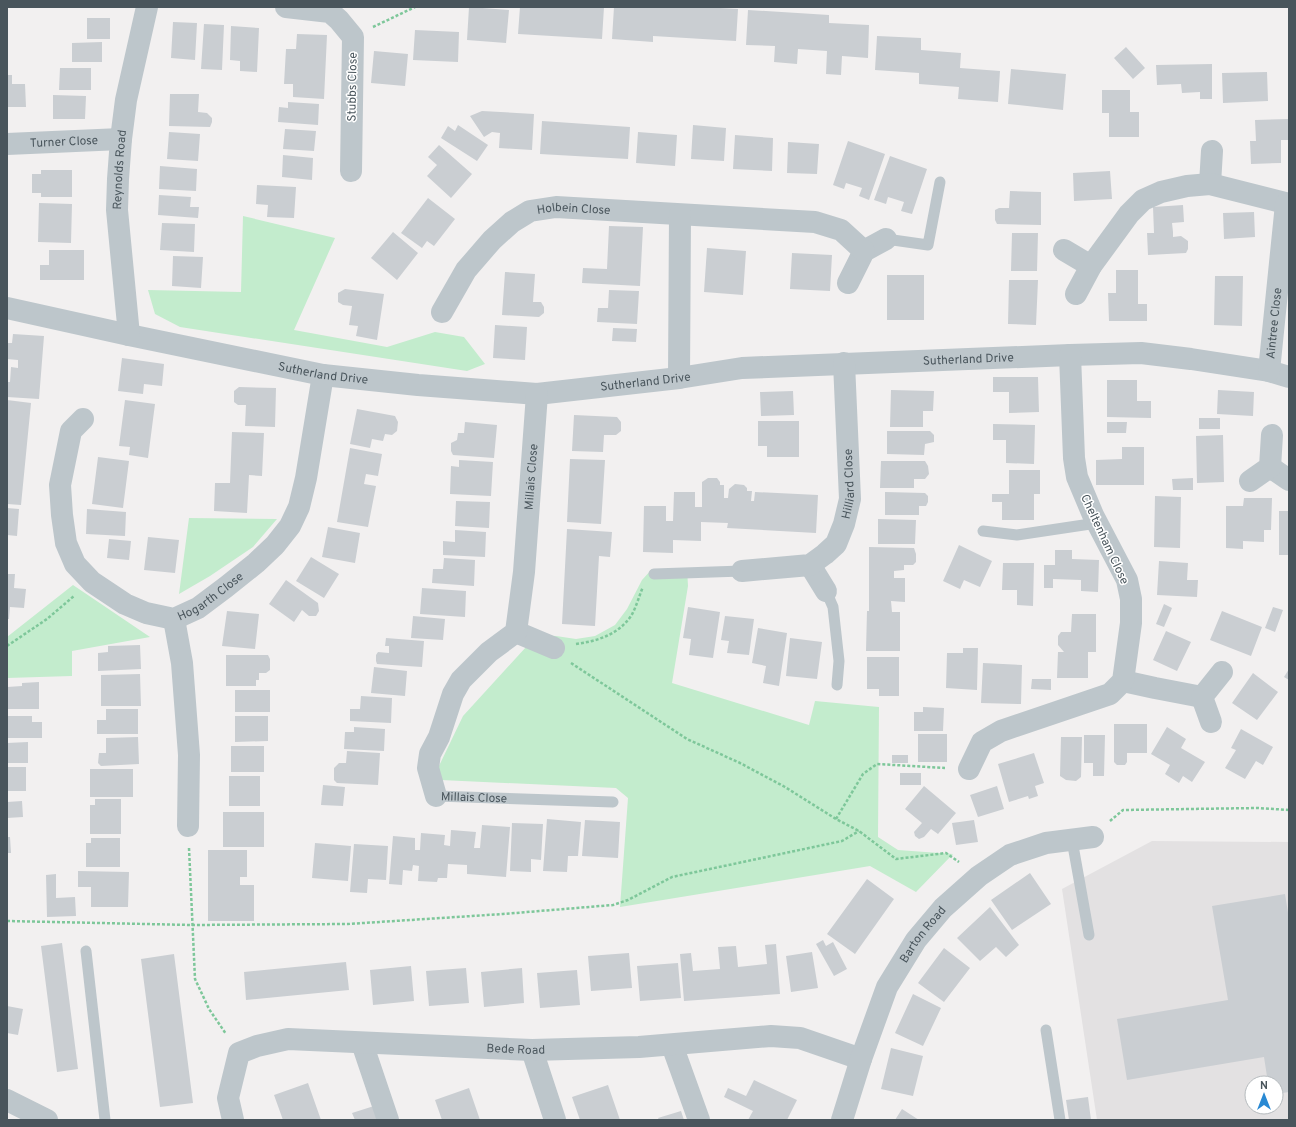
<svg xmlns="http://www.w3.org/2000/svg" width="1296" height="1127" font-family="Overpass,sans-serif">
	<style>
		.education { fill: #e3e1e2; fill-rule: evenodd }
		.green { fill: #c3eccd }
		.building { fill: #caced2 }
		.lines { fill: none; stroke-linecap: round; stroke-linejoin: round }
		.path { stroke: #7ec79a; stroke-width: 2.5; stroke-dasharray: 3 2; stroke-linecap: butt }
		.lane { stroke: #bdc6cb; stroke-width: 11 }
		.street { stroke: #bdc6cb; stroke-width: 22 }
		.labels { text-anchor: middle; stroke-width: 3; stroke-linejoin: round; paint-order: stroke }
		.street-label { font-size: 12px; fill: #49555c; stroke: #fff }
	</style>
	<rect width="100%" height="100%" fill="#f2f0f0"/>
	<!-- education -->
	<path class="education" d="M1152,841l137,1v278h-192l-35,-231zM1252,1083h24v24h-24z"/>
	<!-- green -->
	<path class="green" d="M243,216l92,22 -41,92 93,17 48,-15 29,5 21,27 -18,7 -287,-44 -25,-13 -7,-24 93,2z
		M189,518l88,1 -24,28 -43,29 -31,18z
		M652,569h35l1,17 -16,97 137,42 6,-24 64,6 -1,130 20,13 55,4 -37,38 -46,-26 -250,41 8,-109 -12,-10 -175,-8 -3,-12 25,-52 74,-81 19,1 20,3 19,-3 20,-11 12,-16 15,-29z
		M73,585l77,52 -78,14v25l-65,2v-41z"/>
	<!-- building -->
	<path class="building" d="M469,7l40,3 -3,33 -39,-3z
		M520,7h84l-2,32 -84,-5z
		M614,7l41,1v-1h48l35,2 -2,32 -83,-5v6l-41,-3z
		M748,10l81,5v8l40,2 -1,33 -26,-2 -1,19 -15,-1 1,-23 -29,-2 -1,15 -23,-2 1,-16 -29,-1z
		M87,18h23v21h-23z
		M173,22l24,1 -2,37 -24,-2z
		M204,24l20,1 -2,45 -21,-1z
		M231,26l28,2 -2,44 -17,-1v-10l-10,-1z
		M415,30l44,2 -1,30 -45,-2z
		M297,34l30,1 -3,64 -31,-2v-13h-9l2,-35h10z
		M877,36l44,2v12l40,3 -1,15 40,3 -2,31 -40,-3 1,-12 -40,-3v-11l-44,-3z
		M102,42v20h-30v-19z
		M1126,47l19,21 -12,11 -19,-21z
		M374,51l34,3 -3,32 -34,-3z
		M1212,64v35h-12v-7l-18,1 -1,-9 -24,1 -1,-20z
		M60,68h31v22h-32z
		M1011,69l55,5 -3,36 -55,-6z
		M1267,72l1,29 -45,2 -1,-30z
		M7,75h5v9h13l1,23h-19z
		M1102,90h28v22h9v25h-30v-24h-7z
		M170,94h29l-1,18 9,1 5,5v4l-2,5 -41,-1z
		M53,95l33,1 -1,23h-32z
		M288,102l31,2 -1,21 -40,-3 1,-15 9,1z
		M482,111l52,3 -2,36 -33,-2 1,-15 -8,-1 -8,5 -14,-21z
		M1289,119v21h-8v23l-30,1 -1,-23h6l-1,-21z
		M542,121l88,6 -2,32 -88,-5z
		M458,125l30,20 -11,16 -36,-23 7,-12 7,5z
		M693,125l33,3 -2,33 -33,-2z
		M285,129l31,2 -2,20 -31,-2z
		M169,132l31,2 -2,27 -31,-2z
		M638,132l39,3 -2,31 -39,-3z
		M735,135l38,3 -1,33 -39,-2z
		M848,141l37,13 -16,46 -10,-4 3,-8 -16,-5 -2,6 -11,-4z
		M788,142l31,2 -2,30 -30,-1z
		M439,145l33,29 -21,24 -24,-22 10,-11 -9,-8z
		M283,155l30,3 -1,22 -30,-3z
		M890,156l37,13 -15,45 -11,-3 3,-9 -16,-5 -2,7 -12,-4z
		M160,166l37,3 -1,22 -37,-2z
		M41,170h31v27h-31v-4h-9v-19h9z
		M1110,171l2,28 -38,2 -1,-28z
		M257,185l39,2 -2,31 -27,-1 1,-12 -12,-1z
		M1010,191l31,1v33l-44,-1 -2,-4v-10l4,-2h10z
		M159,195l32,2 -1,10h9l-1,11 -40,-3z
		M428,198l27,21 -21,27 -7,-5 -5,7 -21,-15z
		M39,203l33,1 -1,39 -33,-1z
		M1183,205l1,17 -12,1 1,9v5l8,-1 7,5v8l-2,4 -38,2 -1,-22h7l-1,-26z
		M1254,212l1,25 -31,2 -1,-26z
		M162,223l33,1 -1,28 -34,-2z
		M609,226l34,1 -3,59 -58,-3 1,-15 24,1z
		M393,232l25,21 -21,27 -26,-22z
		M1012,233h26l-1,38h-26z
		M707,248l39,3 -3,44 -39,-3z
		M49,250h35v30h-44v-15h9z
		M792,253l40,2 -2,36 -40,-2z
		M173,256l30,1 -2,31 -29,-2z
		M1116,270h22v34h9v17h-38l-1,-28h8z
		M505,272l30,2 -2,28h8l3,5v6l-5,4 -37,-2z
		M887,275h37v45h-37z
		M1215,276h28l-1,50 -28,-1z
		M1009,280h29l-2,45 -28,-1z
		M345,289l39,5 -7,46 -21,-4 2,-10 -9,-1 3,-19 -9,-1 -5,-3v-9z
		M609,290l30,1 -2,33 -40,-2 1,-14h10z
		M495,325l32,2 -2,33 -32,-2z
		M613,328l24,1 -1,13 -24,-1z
		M13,334l31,2 -5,63 -32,-2v-15h3l1,-15 7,1v-8l-11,-1v-16h5z
		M122,358l42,6 -2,22 -18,-2 -1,10 -25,-3z
		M993,377h45l1,35 -30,1v-21h-16z
		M1107,380h30v21h14v17l-44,-1z
		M239,387l37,1 -1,39 -30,-1 1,-21h-8l-4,-3v-11z
		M891,390l43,1 -1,20h-10v16h-33z
		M1218,390l36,2 -1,24 -36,-2z
		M793,391l1,24 -33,1 -1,-24z
		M7,400l24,3 -10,102 -14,-1z
		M125,400l30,4 -7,54 -19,-3 1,-8 -11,-1z
		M357,409l38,7 3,6 -1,9 -5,4 -7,-1 -2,7 -11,-2 -2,9 -20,-4z
		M574,415l43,2 4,5v9l-5,4h-12l-1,17 -31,-1z
		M1199,418h21v11h-21z
		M758,421h41v36h-32v-11h-9z
		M465,422l32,3 -3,33 -41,-3 -2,-4v-8l6,-3 1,-7h6z
		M1107,422h20l-1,11h-19z
		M993,424l42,1 -1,39 -28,-1v-23h-13z
		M887,431h43l4,4v7l-9,2 -1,11 -37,-1z
		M232,432l32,1 -2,43 -13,-1 -2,38 -33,-2 1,-28h15z
		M1223,435l1,47 -27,1 -1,-47z
		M1122,447h22v38h-48v-25l26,-1z
		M350,448l32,6 -4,22 -12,-2 -2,10 12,2 -8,41 -31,-5z
		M98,457l31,4 -6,47 -31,-4z
		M570,459l35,1 -4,64 -34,-2z
		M459,460l34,2 -2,34 -41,-2 1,-28 8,1z
		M881,461h44l3,5 1,8 -4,5h-11v9h-34z
		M1009,470h31v24h-6v26h-32v-18h-10v-8h17z
		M708,478h9l3,4v3h4v13h4l1,-9 6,-5 9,1 3,3v3h5l-1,10h3l1,-9 63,3 -2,38 -89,-5 1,-5 -27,-1v19l-28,-1v13l-30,-1 1,-46h22v15h7l1,-29h21v15h7v-25z
		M1193,478v12h-20l-1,-11z
		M885,492l40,1 3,3v6l-2,4h-7v9h-34z
		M1155,496l26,1 -1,51 -26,-1z
		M1244,498h28l-1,32h-7v12l-21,-1v8l-17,-1v-42h17z
		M456,501l34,1 -1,26 -34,-2z
		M7,508l12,1 -2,27 -10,-1z
		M87,509l39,3 -1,24 -39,-2z
		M1279,511h10v44h-10z
		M878,519l38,1 -1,24h-37z
		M328,527l32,6 -5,30 -33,-6z
		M567,529l45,3 -2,25 -11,-1 -4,70 -33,-2z
		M455,530l31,2 -1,25 -42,-2v-14l12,1z
		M148,537l31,3 -4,33 -31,-3z
		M109,539l22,2 -2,19 -22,-2z
		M959,545l33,16 -12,26 -16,-7 -4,9 -17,-8z
		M869,547l45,1 2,6v8l-3,3h-9v5l-10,1v7h11v24l-14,-1 1,11h8v39h-34l1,-40h2z
		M1055,550h17v9l27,1 -1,32 -17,-1v-11l-28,-1v9h-9v-23h11z
		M311,557l28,17 -15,24 -28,-17z
		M444,558l31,2 -1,26 -42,-3 1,-14h10z
		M1159,561l29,2 -1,17h11l-1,17 -40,-2z
		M1003,563h31l-1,43 -16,-1v-15h-15z
		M7,574h8l-1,14 12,1 -2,19 -14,-1 -1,12h-2z
		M286,580l32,23 1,8 -3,5h-7l-7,-6 -8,12 -25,-18z
		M422,588l44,3 -1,26 -45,-3z
		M1164,604l8,4 -8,19 -8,-3z
		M688,607l32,5 -7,46 -24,-3 2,-16 -8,-1z
		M1273,607l10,3 -8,22 -10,-4z
		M227,611l32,3 -4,35 -33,-3z
		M1222,611l40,16 -11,29 -41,-16z
		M1072,614h24v38h-8v26h-31l1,-26h6l-6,-7v-9l3,-4h10z
		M413,616l32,3 -2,21 -32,-2z
		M725,616l29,3 -5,36 -22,-2 2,-12 -8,-1z
		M758,628l29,5 -8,53 -16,-3 3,-17 -14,-3z
		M1166,631l25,11 -14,29 -24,-11z
		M386,638l38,3 -2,26 -45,-3 -1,-3v-6l2,-3 11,1v-7h-4z
		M790,638l32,4 -5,37 -31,-3z
		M140,645l1,24 -43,2v-18l10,-1v-6z
		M963,648h15l-1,42 -31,-2 1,-35h16z
		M226,655h42l2,4v11l-4,3h-7v7h-3v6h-30z
		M867,657h32v39h-20v-7h-12z
		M983,663l39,2 -1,39 -40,-1z
		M374,667l33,4 -2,25 -34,-3z
		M1289,669v11l-5,-3z
		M1253,673l25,19 -21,28 -25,-17z
		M140,674l1,32h-40v-31z
		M1032,679h19v11l-20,-1z
		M39,682v27h-32v-22l15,-1v-3z
		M235,690h35v22h-35z
		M361,696l31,2 -1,25 -41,-2v-12h10z
		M923,707l21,1 -1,23h-29v-19h9z
		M106,709h32v25h-41v-14h9z
		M7,716h25v6h10v16h-35z
		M235,716h33v25l-33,1z
		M1114,724h33v29h-20v9l-2,3h-8l-3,-3z
		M354,727l31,2 -1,22 -40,-2 1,-17h9z
		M1167,727l19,12 -5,9 24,14 -13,20 -9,-6 -4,7 -14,-9 5,-9 -19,-11z
		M1241,729l32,18 -10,18 -7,-4 -11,18 -20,-11 11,-18 -5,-2z
		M918,734h29v28h-29z
		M1084,735h21l-1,41h-11v-13h-9z
		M138,737l1,27 -38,2 -3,-3 1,-10h7v-15z
		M1061,737h21l-1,40 -5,4 -10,-1 -6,-4z
		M28,742v21h-21v-20z
		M231,746h33v26h-33z
		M347,751l33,2 -2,32 -41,-2 -3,-3v-12l5,-5h7z
		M1034,753l10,30 -9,3 3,10 -9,3 -1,-3 -19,6 -11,-38z
		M892,755h16v8h-16z
		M7,767h19v24h-19z
		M90,769h43v28h-43z
		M900,773h21v12h-21z
		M229,776h31v30h-31z
		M323,785l22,2 -2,19 -22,-1z
		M924,786l32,27 -18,21 -7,-5 -7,8 -5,2 -4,-3 -1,-4 8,-9 -17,-14z
		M997,786l7,23 -26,8 -8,-22z
		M95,799h26v35h-31v-29h5z
		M22,801l1,16 -16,1v-16z
		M223,812h41v35h-41z
		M547,819l34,3 -3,34h-10l-1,16 -24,-1z
		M585,820l35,2 -2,36 -36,-2z
		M974,820l4,22 -22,3 -4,-22z
		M512,823l31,1 -2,36 -10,-1v13l-21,-1z
		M482,825l28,2 -4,50 -39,-3v-9l-19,-1 -1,14h-9l-1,4 -19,-1 1,-15 -6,-1 -1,6 -9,-1 -1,15 -13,-1 4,-48 22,2v12h5l1,-17 24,2 -1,10 6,1 1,-16 25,2 -2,16h6z
		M7,837h3l1,16h-4z
		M91,838h29v29h-34v-24h5z
		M315,843l36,3 -3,35 -36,-3z
		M354,844l34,2 -2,34 -18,-1 -1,14 -17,-1z
		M208,850h39v27h-7v8h14v36h-46z
		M78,871l51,1 -1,35h-37v-20h-13z
		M1030,873l21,31 -39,26 -21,-30z
		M56,874v24l19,-1 1,19 -29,1 -1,-42z
		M867,879l27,20 -39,55 -28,-20z
		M1285,894l4,25v173l-13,2v-11h-8l-4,-26 -137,23 -10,-61 111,-19 -16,-94z
		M990,907l29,38 -13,12 -10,-10 -16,14 -23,-23z
		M823,940l3,6 7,-4 14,27 -13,7 -18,-32z
		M62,943l16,126 -21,3 -16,-126z
		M776,944l4,50 -96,7 -4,-47 11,-1 2,18 27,-2 -2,-22 18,-1 2,21 29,-3 -2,-19z
		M944,948l26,20 -26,34 -26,-19z
		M812,952l6,36 -27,4 -5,-36z
		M629,953l3,35 -41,3 -3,-35z
		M174,954l19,149 -33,4 -19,-148z
		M346,962l3,28 -103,10 -2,-28z
		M678,963l3,35 -41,3 -3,-35z
		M411,966l3,35 -41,4 -3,-35z
		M466,968l3,35 -40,3 -3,-35z
		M522,968l2,35 -40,4 -3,-35z
		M577,970l3,35 -40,3 -3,-35z
		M913,994l28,14 -18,38 -28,-13z
		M7,1006l16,3 -5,26 -11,-2z
		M891,1048l32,8 -10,40 -32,-7z
		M754,1080l43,20 -10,20h-39l5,-9 -29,-14 4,-9 18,8z
		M308,1083l13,37h-38l-9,-25z
		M608,1085l12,35h-40l-8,-23z
		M469,1088l11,32h-38l-7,-20z
		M1088,1097l3,23h-22l-3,-20z
		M374,1106l5,14h-24l-3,-7z
		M902,1109l17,11h-24z
		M681,1111l3,9h-25l-1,-2z"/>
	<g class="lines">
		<!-- path -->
		<path class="path" d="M373,27l42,-20
			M576,644c21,-3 42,-9 55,-28 5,-8 8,-20 12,-29
			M7,646l40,-27 27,-23
			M571,663l116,76 53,24 45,24 51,32 23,12 37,28 50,-6 13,9
			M836,819l27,-45 14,-10 68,4
			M1110,821l13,-11 135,-2 31,2
			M189,848l6,131 14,30 17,25
			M7,921l185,4 156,-1 155,-10 110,-9 15,-5 44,-23 170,-36 17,-10"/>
		<!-- lane -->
		<g class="lane">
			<path d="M886,239l42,6 12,-63"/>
			<path d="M983,531l34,4 80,-12"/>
			<path d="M654,574l88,-3"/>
			<path d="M826,591l7,16 6,54 -2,24"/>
			<path id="s1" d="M436,796l177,6"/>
			<path d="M1072,840l17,95"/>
			<path d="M86,951l19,169"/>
			<path d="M1046,1030l14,90"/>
		</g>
		<!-- street -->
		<g class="street">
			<path d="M286,7l44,5 9,8 14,17 -2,134"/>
			<path id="s2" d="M7,144l114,-5"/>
			<path d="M1210,184l2,-33"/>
			<path d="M1064,250l27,16"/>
			<path d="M848,283l16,-32 22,-12"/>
			<path d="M1076,294l15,-28 38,-52 14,-14 18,-8 26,-6 23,-2 79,20"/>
			<path id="s3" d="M7,308l122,27 194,40 95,10 119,9 142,-16 63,-10 328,-13 71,-2 50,6 78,12 20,6"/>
			<path id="s4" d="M442,312l24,-42 26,-30 20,-18 18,-11 26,-4 259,15 26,8 23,21"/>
			<path id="s5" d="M129,335l-12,-125 1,-31 3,-40 5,-39 21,-93"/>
			<path id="s6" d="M1269,371l17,-167"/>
			<path d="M679,378l1,-163"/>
			<path id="s7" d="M83,419l-12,12 -11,54 2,30 4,28 9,21 17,18 33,22 21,9 28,6 24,-11 28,-21 30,-24 19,-18 15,-19 9,-19 7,-29 17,-103"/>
			<path d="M1270,467l19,13"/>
			<path d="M1250,481l20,-14 2,-32"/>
			<path d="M810,565l16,26"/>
			<path id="s8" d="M742,571l68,-6 15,-11 11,-10 8,-20 6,-25 -6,-136"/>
			<path d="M174,619l8,44 7,92 -1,71"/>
			<path d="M516,632l38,16"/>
			<path d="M1123,681l32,7 47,9"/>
			<path d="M1211,722l-9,-25 20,-25"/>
			<path d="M969,769l13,-27 19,-11 109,-37 13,-13 8,-58v-24l-4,-19 -34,-65 -16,-38 -3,-19 -4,-103"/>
			<path id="s9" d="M436,796l-8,-28 2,-14 9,-17 14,-43 8,-14 28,-28 27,-20 8,-60 13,-178"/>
			<path d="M362,1043l26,77"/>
			<path d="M672,1045l27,75"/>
			<path d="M532,1050l23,70"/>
			<path d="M7,1100l40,20"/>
			<path id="s10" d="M233,1120l-5,-22 11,-45 18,-7 31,-7 244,11 107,-3 132,-11 29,2 61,21"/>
			<path id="s11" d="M842,1120l19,-61 26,-72 29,-47 27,-32 36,-32 31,-21 36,-12 47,-6"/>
		</g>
	</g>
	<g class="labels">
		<!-- street labels -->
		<g class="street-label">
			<text transform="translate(352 87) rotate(-89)" y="4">Stubbs Close</text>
			<text dy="4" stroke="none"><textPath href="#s2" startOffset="57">Turner Close</textPath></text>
			<text dy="4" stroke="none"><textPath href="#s5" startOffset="166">Reynolds Road</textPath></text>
			<text dy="4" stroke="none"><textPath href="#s4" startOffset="180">Holbein Close</textPath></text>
			<text dy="4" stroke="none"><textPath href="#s6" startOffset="48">Aintree Close</textPath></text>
			<text dy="4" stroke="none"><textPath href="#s3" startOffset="971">Sutherland Drive</textPath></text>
			<text dy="4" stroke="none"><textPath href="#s3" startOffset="323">Sutherland Drive</textPath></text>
			<text dy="4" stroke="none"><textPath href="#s3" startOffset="647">Sutherland Drive</textPath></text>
			<text dy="4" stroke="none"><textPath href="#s9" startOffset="353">Millais Close</textPath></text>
			<text dy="4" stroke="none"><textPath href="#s8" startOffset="164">Hilliard Close</textPath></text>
			<text transform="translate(1105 539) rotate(65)" y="4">Cheltenham Close</text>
			<text dy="4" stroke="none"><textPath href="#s7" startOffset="312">Hogarth Close</textPath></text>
			<text dy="4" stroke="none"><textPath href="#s1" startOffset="38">Millais Close</textPath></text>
			<text dy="4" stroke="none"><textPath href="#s11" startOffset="204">Barton Road</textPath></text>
			<text dy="4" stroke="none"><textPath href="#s10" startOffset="348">Bede Road</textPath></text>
		</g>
	</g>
	<!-- border -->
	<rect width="1296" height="1127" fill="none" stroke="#49555c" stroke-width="16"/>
	<!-- north arrow -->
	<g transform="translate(1264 1095)"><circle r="19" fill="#ffffff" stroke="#b6bbbe"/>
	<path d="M0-3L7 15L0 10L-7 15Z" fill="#2989d3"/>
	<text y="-6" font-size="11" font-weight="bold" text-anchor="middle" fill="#49555c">N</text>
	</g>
</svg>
